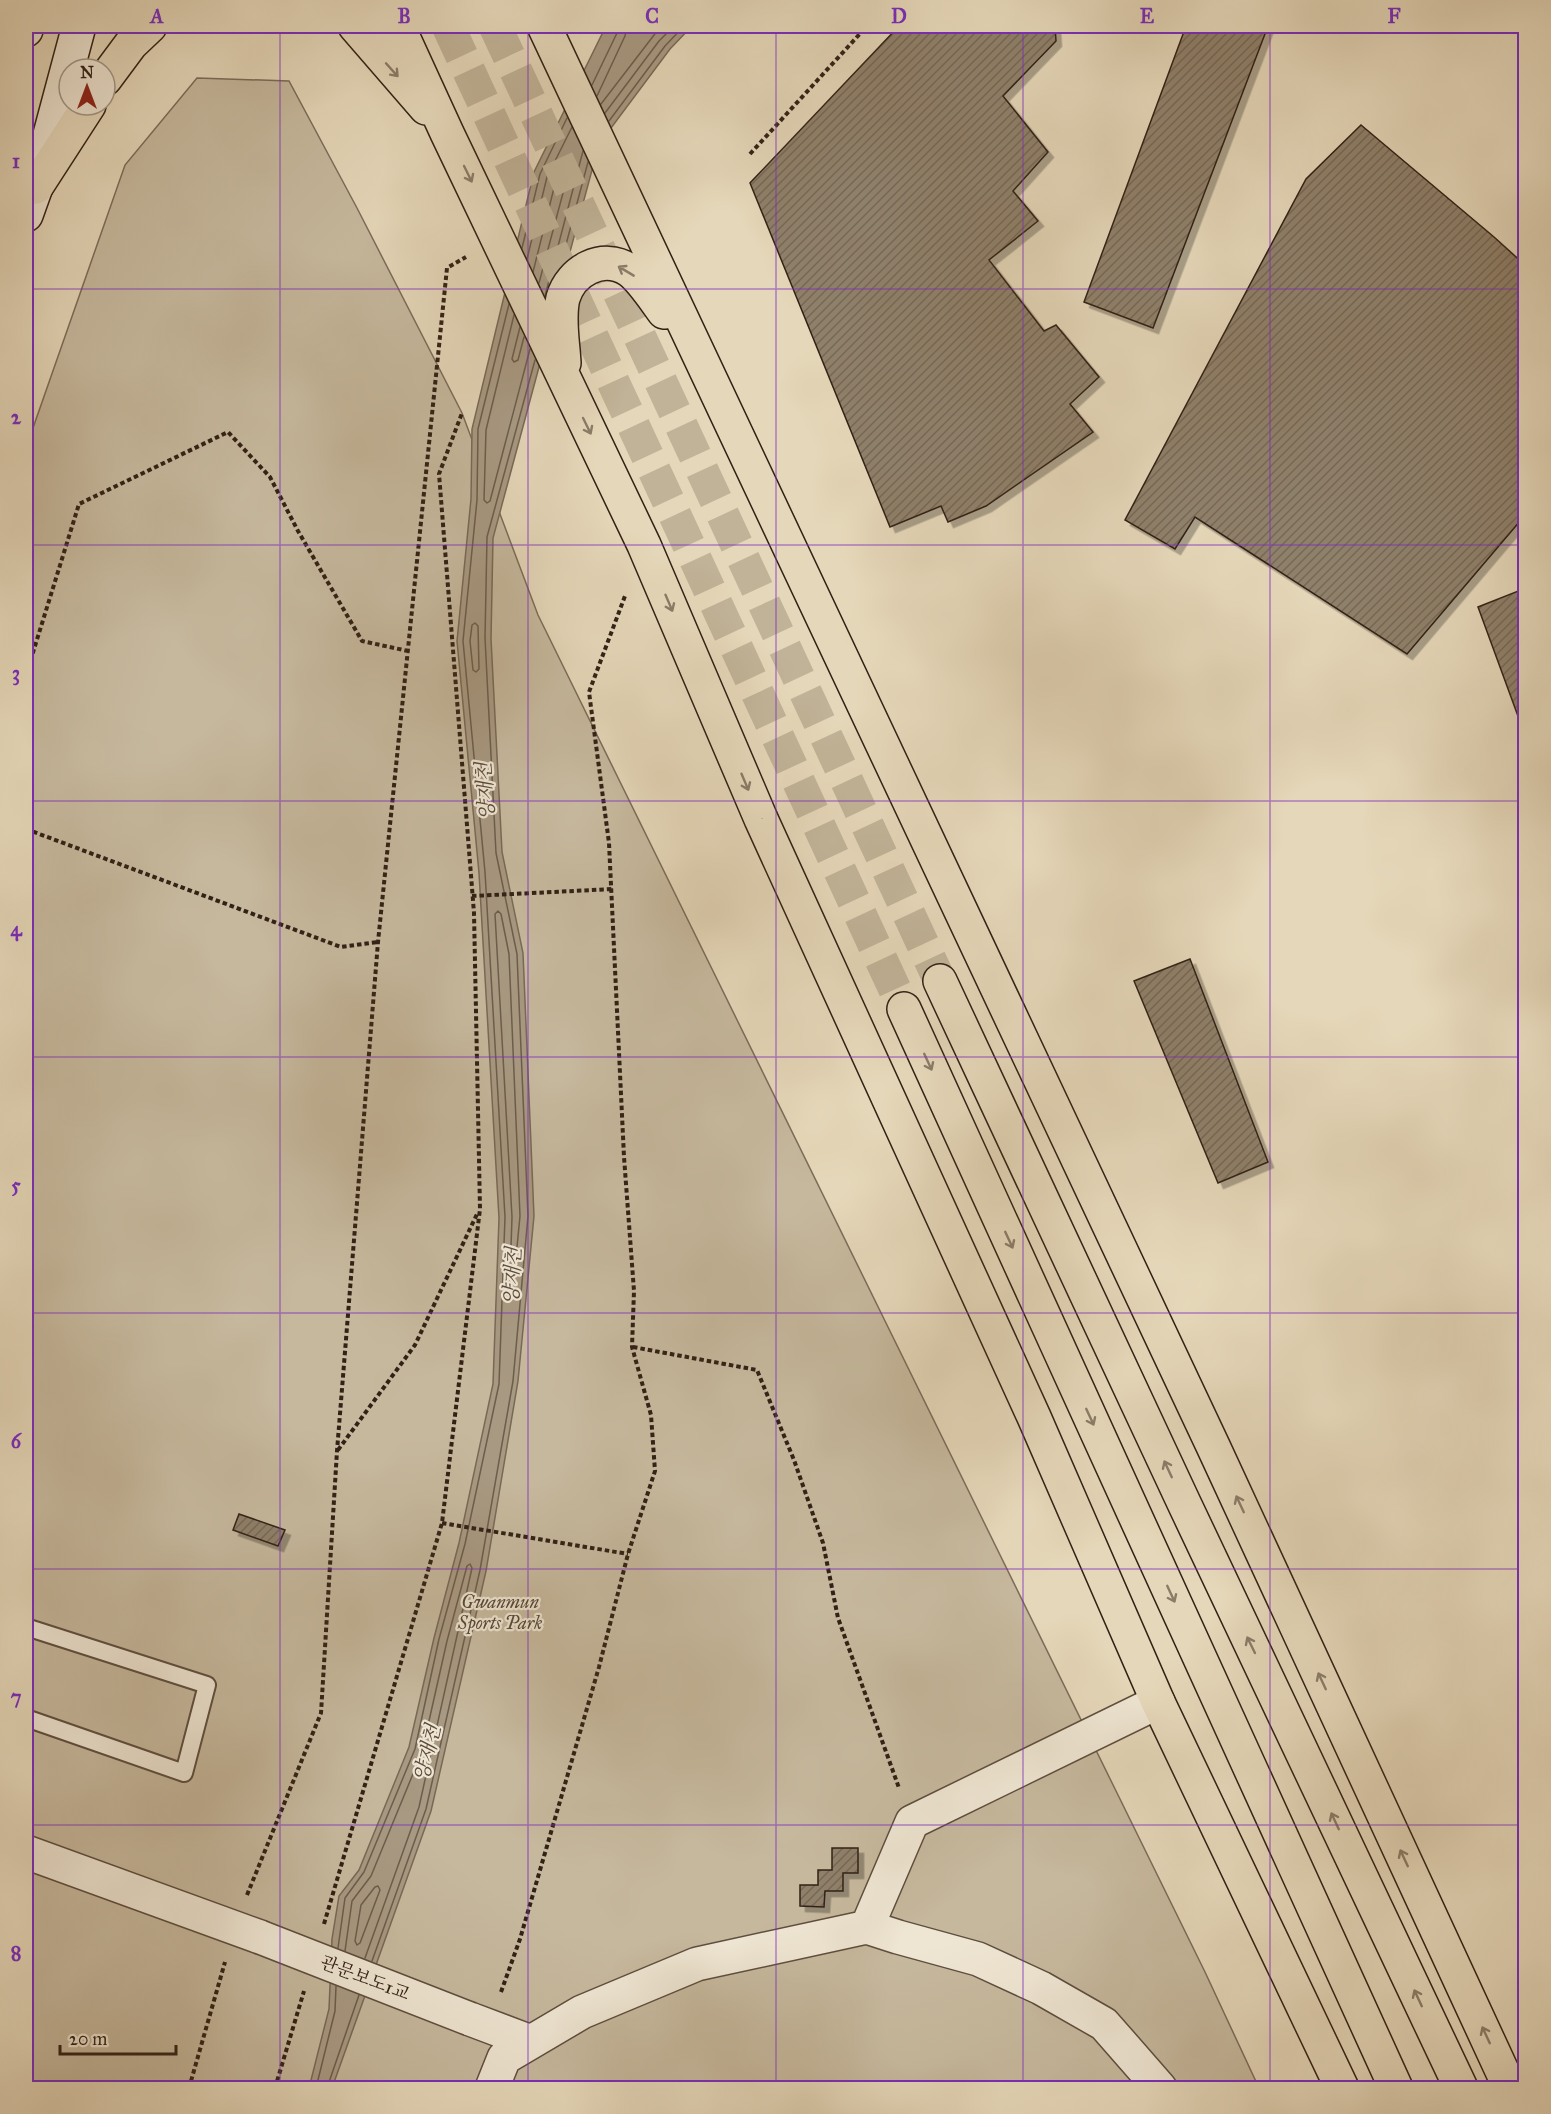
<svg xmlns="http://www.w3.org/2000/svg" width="1551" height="2114" font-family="'IM FELL Great Primer','Noto Serif KR',serif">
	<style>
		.green { fill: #c6b89d; stroke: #7c6c5a; stroke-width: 1.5 }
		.water { fill: #a89982; stroke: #786957; stroke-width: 1.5 }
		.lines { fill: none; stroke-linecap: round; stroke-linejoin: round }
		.shore { stroke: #6c5d4c; stroke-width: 1.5 }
		.building { fill: url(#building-hatch); stroke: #312116; stroke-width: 1.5; filter: url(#shadow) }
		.highway-tunnel { stroke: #c1b398; stroke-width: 33; stroke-dasharray: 33 16; stroke-linecap: butt }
		.lane-casing { stroke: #5e4e3f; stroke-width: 20 }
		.street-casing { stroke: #5e4e3f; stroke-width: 36 }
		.secondary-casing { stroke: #312116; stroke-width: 36 }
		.highway-casing { stroke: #312116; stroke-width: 36 }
		.path { stroke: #312116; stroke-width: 4; stroke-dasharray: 4.5 3; stroke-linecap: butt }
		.lane { stroke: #eee5d2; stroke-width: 16 }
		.street { stroke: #eee5d2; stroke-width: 33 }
		.secondary { stroke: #eee5d2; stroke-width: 33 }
		.highway { stroke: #e5d7b9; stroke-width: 33 }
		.street-bridge-casing { stroke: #5e4e3f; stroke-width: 36; stroke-linecap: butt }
		.street-bridge { stroke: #eee5d2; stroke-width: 33 }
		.oneway { stroke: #8b7c68 }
		.grid { fill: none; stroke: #7b2cbf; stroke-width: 1.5; stroke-opacity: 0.55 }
		.labels { text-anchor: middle; stroke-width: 4.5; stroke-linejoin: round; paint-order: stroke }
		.park-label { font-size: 18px; font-style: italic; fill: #564738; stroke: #eee5d2 }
		.street-label { font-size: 18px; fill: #312116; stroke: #eee5d2 }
		.water-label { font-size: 20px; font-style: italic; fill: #5b4b3c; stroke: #eee5d2 }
		.neatline { fill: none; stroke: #7b2cbf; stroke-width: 2 }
		.grid-label { font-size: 20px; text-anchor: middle; font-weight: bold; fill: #7b2cbf }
	</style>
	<defs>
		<pattern id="building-hatch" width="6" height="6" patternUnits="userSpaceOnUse" patternTransform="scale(1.5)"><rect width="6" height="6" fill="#8f806b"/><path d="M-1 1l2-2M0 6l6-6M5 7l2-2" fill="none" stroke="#756857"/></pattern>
		<filter id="shadow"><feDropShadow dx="5.5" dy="5.5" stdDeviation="0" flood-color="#0004"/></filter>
	</defs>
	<rect width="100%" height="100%" fill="#e5d7b9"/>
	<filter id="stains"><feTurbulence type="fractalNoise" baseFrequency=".00333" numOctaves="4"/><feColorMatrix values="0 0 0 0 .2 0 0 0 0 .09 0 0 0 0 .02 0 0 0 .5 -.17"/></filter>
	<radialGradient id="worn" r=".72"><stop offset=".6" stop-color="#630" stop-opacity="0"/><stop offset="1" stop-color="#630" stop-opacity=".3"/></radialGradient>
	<!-- green -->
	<path class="green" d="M197,78l92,3 68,127 105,205 76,202 667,1357 54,116h-1233v-1640l99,-283z"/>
	<!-- water -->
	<path class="water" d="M606,26h86l-22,23 -71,95 -106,394 -2,101 11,213 21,101 11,263 -16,165 -32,190 -55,240 -99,277h-23l20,-79 3,-70 7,-43 20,-26 50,-123 25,-109 25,-95 34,-159 6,-166 -20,-345 -22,-232 14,-142 1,-70 62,-257z"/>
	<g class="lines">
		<!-- shore -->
		<path class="shore" d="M592,85l25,-52 1,-7
			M597,96l28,-60 2,-10
			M601,104l60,-78
			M605,113l54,-72 15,-15
			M609,121l56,-75 19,-20
			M522,248l18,-74 27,-56
			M527,259l20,-82 25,-50
			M560,267l28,-105
			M533,272l23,-92 9,-20 4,-1 2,4 -32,120
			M545,296l38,-145
			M514,315l-28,115 -2,70 3,3 3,-2 40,-152
			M520,327l-8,32 2,3 4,-2 6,-23
			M475,623l3,3 1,43 -3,3 -3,-2 -3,-29 2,-16z
			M498,911l3,3 8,40 11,262 -3,31 -2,2 -4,-2 1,-30 -17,-303z
			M378,1886l2,4 -20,53 -3,2 -2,-4 6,-36 14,-18z
			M338,1948l7,-50 19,-26 51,-123 24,-110 26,-95 34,-160 6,-167 -20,-345 -22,-231 14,-141 1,-71 31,-125
			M345,1951l7,-50 19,-25 51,-124 25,-111 20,-75 3,-2 2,4 -53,239 -54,151
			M372,1961l54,-152 54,-239 33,-189 15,-165 -11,-262 -21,-101 -11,-215 2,-101 48,-177
			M316,2088l19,-77 1,-25
			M327,2088l32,-93"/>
	</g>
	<!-- building -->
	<path class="building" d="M899,26h156l1,15 -53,55 45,56 -35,39 25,30 -49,39 55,71 12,-6 43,52 -29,27 23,28 -107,74 -38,16 -7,-16 -51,21 -140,-344z
		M1186,26h82l-115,302 -69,-26z
		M1361,125l133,112 32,29v248l-119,140 -212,-137 -20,32 -50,-29 181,-341z
		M1526,588v150l-48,-131z
		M1190,959l78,203 -50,21 -84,-202z
		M239,1514l46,16 -7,16 -45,-16z
		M832,1848h26v25h-15v18h-18l-1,16 -24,-1v-21h18v-15h14z"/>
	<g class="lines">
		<!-- highway-tunnel -->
		<path class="highway-tunnel" d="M448,26l456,983
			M495,26l445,955"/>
		<defs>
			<path id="lane" d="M26,1627l181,58 -23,88 -158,-55"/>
			<path id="street" d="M26,1852l234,85
				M867,1927l31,10 80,22 63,29 63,36 56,64
				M470,2019l61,23
				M492,2088l12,-30 78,-46 115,-48 170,-37 45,-105 246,-120"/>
			<path id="secondary" d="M26,30l1,-4
				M26,215l10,-28 43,-161"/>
			<path id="highway" d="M355,26l71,82
				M398,26l49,107 197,412 117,274 273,598 124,285 184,386
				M544,26l669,1420 297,642
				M105,79l26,-35 19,-18
				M36,187l53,-82
				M564,363c-1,-20 -6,-45 -1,-65 8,-27 39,-45 66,-28 12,8 26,30 35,42
				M940,981l244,522 277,585
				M904,1009l492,1079"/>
		</defs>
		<!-- lane casing -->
		<use href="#lane" class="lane-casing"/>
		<!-- street casing -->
		<use href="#street" class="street-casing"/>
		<!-- secondary casing -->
		<use href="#secondary" class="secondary-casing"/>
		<!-- highway casing -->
		<use href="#highway" class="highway-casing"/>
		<!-- path -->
		<path class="path" d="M750,154l117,-128
			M26,675l53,-171 149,-72 42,45 28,54 64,110 46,10
			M26,829l315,118 37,-5
			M472,896l140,-7
			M633,1347l124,23 37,90 29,83 15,75 61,170
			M338,1450l77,-105 63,-133
			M442,1523l186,31
			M247,1895l74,-182 16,-262 41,-509 69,-674 19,-11
			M324,1924l118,-401 38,-314 -6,-296 -35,-439 23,-61
			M501,1992l19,-53 79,-272 29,-113 27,-83 -4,-56 -19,-68 2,-56 -10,-134 -15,-314 -20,-151 36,-96
			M189,2088l36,-126
			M275,2088l29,-97"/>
		<!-- lane -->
		<use href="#lane" class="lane"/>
		<!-- street -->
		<use href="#street" class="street"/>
		<!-- secondary -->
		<use href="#secondary" class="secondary"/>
		<!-- highway -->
		<use href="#highway" class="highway"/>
		<defs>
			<path id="street-bridge" d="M260,1937l210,82"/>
		</defs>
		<!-- street-bridge casing -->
		<use href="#street-bridge" class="street-bridge-casing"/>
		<!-- street-bridge -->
		<use href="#street-bridge" class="street-bridge"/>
	</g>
	<!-- one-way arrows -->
	<defs><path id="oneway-shaft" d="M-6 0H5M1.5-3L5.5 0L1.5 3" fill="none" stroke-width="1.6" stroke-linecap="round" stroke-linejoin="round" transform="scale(1.5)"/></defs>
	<g class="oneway">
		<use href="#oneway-shaft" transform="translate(392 70) rotate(48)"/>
		<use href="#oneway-shaft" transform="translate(468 174) rotate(64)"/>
		<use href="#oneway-shaft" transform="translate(626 271) rotate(-149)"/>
		<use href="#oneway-shaft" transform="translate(587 426) rotate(64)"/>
		<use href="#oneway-shaft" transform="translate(669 603) rotate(67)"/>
		<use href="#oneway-shaft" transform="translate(745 782) rotate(67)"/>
		<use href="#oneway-shaft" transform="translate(928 1062) rotate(65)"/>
		<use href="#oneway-shaft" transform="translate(1009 1240) rotate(65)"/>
		<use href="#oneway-shaft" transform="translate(1090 1417) rotate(65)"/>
		<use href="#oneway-shaft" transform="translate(1168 1469) rotate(-115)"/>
		<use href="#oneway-shaft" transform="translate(1240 1504) rotate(-115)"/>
		<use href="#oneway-shaft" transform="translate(1171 1594) rotate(65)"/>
		<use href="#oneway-shaft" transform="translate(1251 1645) rotate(-116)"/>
		<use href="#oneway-shaft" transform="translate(1322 1681) rotate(-115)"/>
		<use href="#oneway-shaft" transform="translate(1335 1821) rotate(-115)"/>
		<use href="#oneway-shaft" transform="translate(1404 1858) rotate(-115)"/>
		<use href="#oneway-shaft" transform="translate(1418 1998) rotate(-115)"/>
		<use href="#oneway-shaft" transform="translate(1486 2035) rotate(-115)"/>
	</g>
	<!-- grid -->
	<path class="grid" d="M280,26v2062M528,26v2062M776,26v2062M1023,26v2062M1270,26v2062M26,289h1500M26,545h1500M26,801h1500M26,1057h1500M26,1313h1500M26,1569h1500M26,1825h1500"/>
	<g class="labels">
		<!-- park labels -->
		<g class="park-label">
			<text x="500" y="1608">Gwanmun<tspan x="500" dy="21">Sports Park</tspan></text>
		</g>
		<!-- street labels -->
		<g class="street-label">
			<text transform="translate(365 1978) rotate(21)" y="6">관문보도1교</text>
		</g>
		<!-- water labels -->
		<g class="water-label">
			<text transform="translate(485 791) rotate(-94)" y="7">양재천</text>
			<text transform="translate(512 1276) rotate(-87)" y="7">양재천</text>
			<text transform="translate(427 1753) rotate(-77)" y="7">양재천</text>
		</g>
	</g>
	<!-- margin -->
	<rect width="1551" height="2114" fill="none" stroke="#e5d7b9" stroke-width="66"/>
	<!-- north arrow -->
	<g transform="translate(87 87)"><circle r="28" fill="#eee5d2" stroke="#a29787" stroke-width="1.5"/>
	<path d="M0-4.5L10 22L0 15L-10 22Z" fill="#8f2418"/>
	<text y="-9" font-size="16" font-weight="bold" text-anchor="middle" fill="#312116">N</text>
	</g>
	<!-- scale -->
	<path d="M60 2045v9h116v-9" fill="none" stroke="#312116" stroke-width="3"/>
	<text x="69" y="2045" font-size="18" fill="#312116" stroke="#eee5d2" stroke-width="4.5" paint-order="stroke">20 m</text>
	<rect x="33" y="33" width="1485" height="2048" class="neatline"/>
	<g class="grid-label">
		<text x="157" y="23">A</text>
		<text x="404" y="23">B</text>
		<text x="652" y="23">C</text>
		<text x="899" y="23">D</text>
		<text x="1147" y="23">E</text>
		<text x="1394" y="23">F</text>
		<text x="16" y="168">1</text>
		<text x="16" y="424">2</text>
		<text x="16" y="680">3</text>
		<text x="16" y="936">4</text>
		<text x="16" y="1192">5</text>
		<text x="16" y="1448">6</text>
		<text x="16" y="1704">7</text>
		<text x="16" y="1960">8</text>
	</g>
	<rect width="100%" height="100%" filter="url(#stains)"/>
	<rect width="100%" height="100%" fill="url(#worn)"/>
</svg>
